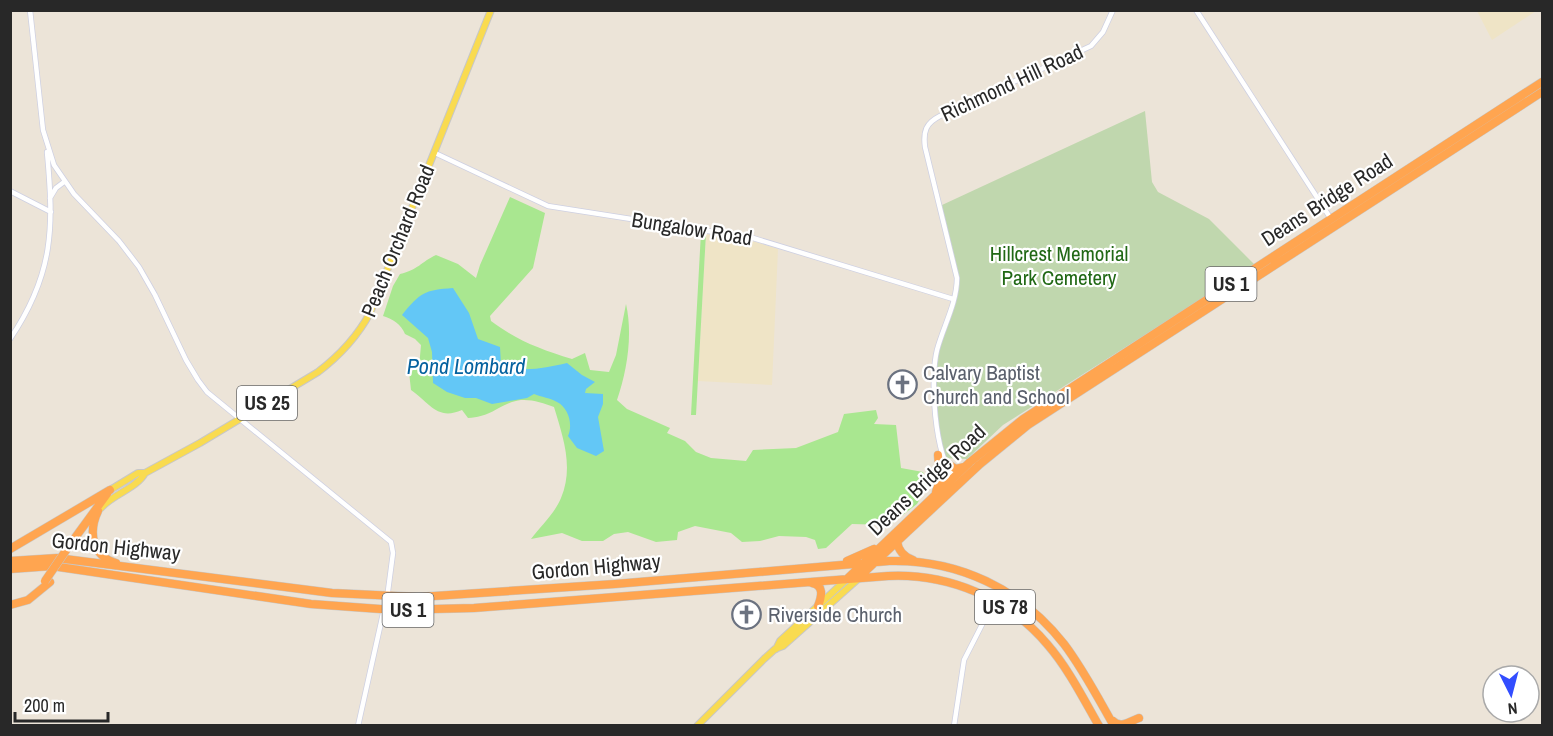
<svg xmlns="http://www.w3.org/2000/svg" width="1553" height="736" font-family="'Archivo Narrow',sans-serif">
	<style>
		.education { fill: #efe4c6 }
		.green { fill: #a9e790 }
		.cemetery { fill: #c0d7ae }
		.water { fill: #63c7f6 }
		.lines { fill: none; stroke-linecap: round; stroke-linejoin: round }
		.secondary-casing { stroke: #ced0e2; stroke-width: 6 }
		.primary-casing { stroke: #c7c7c7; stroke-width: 8 }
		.highway-casing { stroke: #c7c7c7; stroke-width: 9 }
		.secondary { stroke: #fff; stroke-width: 4.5 }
		.primary { stroke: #f9db50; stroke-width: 6 }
		.highway { stroke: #ffa550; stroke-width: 8 }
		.highway-bridge-casing { stroke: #c7c7c7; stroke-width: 9; stroke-linecap: butt }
		.highway-bridge { stroke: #ffa550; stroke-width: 8 }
		.labels { text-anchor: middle; stroke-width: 4.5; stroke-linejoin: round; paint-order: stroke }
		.shield { fill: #fff; stroke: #686868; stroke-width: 1.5 }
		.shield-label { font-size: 20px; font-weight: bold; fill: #282828 }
		.street-label { font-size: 21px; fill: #282828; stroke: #fff }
		.park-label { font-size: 21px; fill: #216815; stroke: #fff }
		.worship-label { font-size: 21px; fill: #5b616d; stroke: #fff; text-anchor: start }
		.water-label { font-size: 22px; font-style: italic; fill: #05629f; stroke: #fff }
	</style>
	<rect width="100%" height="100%" fill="#ece4d8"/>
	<!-- education -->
	<path class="education" d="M1477,11h59l-44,29z
		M706,234l50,8 22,7 -6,136 -74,-4z"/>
	<!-- green -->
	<path class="green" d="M510,197l35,16 -12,55 -43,48 1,5c27,20 49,28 81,38l13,-6 5,17 19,2 7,-17 10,-51c7,31 1,67 -9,96l10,9 43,19 -3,5 18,8 11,11 15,6 35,3 7,-11 43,-2 42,-16 6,-18 32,-4 2,8 -4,6 22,1 5,43 22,4 5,13 -11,19 -27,21 -38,-1 -26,24 -8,1 -3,-9 -9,-3 -27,-1 -19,5 -18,1 -11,-9 -36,-7 -17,6 -1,8 -21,2 -28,-10 -14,2 -11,7h-21l-20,-8 -31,6c9,-12 24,-26 30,-41 13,-31 2,-61 -7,-91 -13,-5 -29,-10 -42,-5 -18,7 -23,15 -44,16l-6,-8c-25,11 -32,-7 -51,-20l-2,-18 10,-5 2,-22 -6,-6 -10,-5c-4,-10 -12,-15 -22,-18l10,-30 7,-12c18,-4 21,-12 36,-19l22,9 18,14 4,-13z
		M701,232l5,1 -10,182h-5z"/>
	<!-- cemetery -->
	<path class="cemetery" d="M1145,111l7,71 6,10 51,27 46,46 -252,160 -36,34 -24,-1 -9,-68 3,-39 19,-63 -14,-83z"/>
	<!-- water -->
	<path class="water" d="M453,288l16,25 9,26 22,8 1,18c21,8 44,3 66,-2l15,12 13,7 -9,7 -1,4 18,1v10l-5,13 6,34 -8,5 -19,-8 -9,-12c5,-11 1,-28 -11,-34 -6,-4 -16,-5 -23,-8l-7,4 -35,6 -16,-6h-11l-18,-6 -14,-9 -1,-31 -4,-14 -26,-23c18,-22 22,-25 51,-27z"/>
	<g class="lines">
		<defs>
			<path id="secondary" d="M30,10l13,120 11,35 20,29 45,47 20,26 16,28 31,65 12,20 9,12 33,27 151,123 2,11 -5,38 -30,135
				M1196,10l135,209
				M435,153l113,53 205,32 200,61
				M10,191l41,21
				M50,198l6,-10 8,-6
				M10,339c44,-65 44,-112 37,-187
				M941,465l10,16
				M954,477c-20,-22 -24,-99 -17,-127 6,-23 20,-47 20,-72l-32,-131c-2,-16 1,-24 15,-31l151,-70 12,-14 10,-22
				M954,726l10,-66 26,-51"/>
			<path id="primary" d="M110,490l28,-17h7l55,-30 118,-71c21,-16 39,-35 52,-59l121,-303
				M101,508c12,-14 35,-19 44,-35
				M776,649l4,-8 67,-62
				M697,726l67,-67 11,-10 8,-3 75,-67"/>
			<path id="highway" d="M945,462l11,7 8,-2
				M936,492l4,-14 -2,-23
				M98,511c-10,21 -6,45 18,52
				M897,541c1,9 7,16 16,19
				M69,546l38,-52
				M10,549l100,-59
				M10,561l47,-3 275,35 87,4 196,-13 274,-23c69,-2 132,28 175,83 19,25 34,54 50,82
				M847,561l27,-12
				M10,569l42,-3 259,38 83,6 80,-2 414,-32c60,-3 120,22 159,68 21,24 36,54 52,82
				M858,578l121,-113 49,-40 514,-333
				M847,579l123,-117 53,-43 519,-337
				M812,583c12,2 10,13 6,23
				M982,597l7,6v7
				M10,605l18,-5 22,-18
				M1113,721c8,8 17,0 26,-3"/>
		</defs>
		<!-- secondary casing -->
		<use href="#secondary" class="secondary-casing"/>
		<!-- primary casing -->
		<use href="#primary" class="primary-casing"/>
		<!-- highway casing -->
		<use href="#highway" class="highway-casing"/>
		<!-- secondary -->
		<use href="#secondary" class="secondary"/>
		<!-- primary -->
		<use href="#primary" class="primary"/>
		<!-- highway -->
		<use href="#highway" class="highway"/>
		<defs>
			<path id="highway-bridge" d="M45,581l24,-35"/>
		</defs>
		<!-- highway-bridge casing -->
		<use href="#highway-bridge" class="highway-bridge-casing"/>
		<!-- highway-bridge -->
		<use href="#highway-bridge" class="highway-bridge"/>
	</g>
	<!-- icons -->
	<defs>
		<symbol id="church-ring" viewBox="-11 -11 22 22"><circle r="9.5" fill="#fff" stroke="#6b7280" stroke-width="1.5"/><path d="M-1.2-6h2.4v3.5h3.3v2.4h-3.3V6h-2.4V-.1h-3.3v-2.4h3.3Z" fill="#6b7280"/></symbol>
	</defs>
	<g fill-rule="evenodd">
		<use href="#church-ring" x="886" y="368" width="33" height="33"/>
		<use href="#church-ring" x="730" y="598" width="33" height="33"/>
	</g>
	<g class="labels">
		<!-- shield labels -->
		<g class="shield">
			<rect x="1205.5" y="267" width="51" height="34" rx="4.5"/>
			<rect x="237" y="386" width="60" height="34" rx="4.5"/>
			<rect x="975" y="590" width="60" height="34" rx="4.5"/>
			<rect x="382.5" y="593" width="51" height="34" rx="4.5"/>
		</g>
		<g class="shield-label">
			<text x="1231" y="291">US 1</text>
			<text x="267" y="410">US 25</text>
			<text x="1005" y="614">US 78</text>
			<text x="408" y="617">US 1</text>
		</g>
		<!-- street labels -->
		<g class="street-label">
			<text transform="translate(1012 83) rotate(-25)" y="7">Richmond Hill Road</text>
			<text transform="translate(1327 200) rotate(-33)" y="7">Deans Bridge Road</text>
			<text transform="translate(692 229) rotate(9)" y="7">Bungalow Road</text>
			<text transform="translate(398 241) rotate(-68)" y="7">Peach Orchard Road</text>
			<text transform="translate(927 480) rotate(-43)" y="7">Deans Bridge Road</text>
			<text transform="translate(116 547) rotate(6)" y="7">Gordon Highway</text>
			<text transform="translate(596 567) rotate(-5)" y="7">Gordon Highway</text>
		</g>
		<!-- park labels -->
		<g class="park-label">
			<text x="1059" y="261">Hillcrest Memorial<tspan x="1059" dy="24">Park Cemetery</tspan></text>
		</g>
		<!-- worship labels -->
		<g class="worship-label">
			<text x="923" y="380">Calvary Baptist<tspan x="923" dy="24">Church and School</tspan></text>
			<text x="768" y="622">Riverside Church</text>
		</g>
		<!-- water labels -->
		<g class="water-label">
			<text x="466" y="374">Pond Lombard</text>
		</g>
	</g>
	<!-- border -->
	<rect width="1553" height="736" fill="none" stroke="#282828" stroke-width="24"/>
	<!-- north arrow -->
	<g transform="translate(1511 694) rotate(174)"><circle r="28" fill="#ffffff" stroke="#a9a9a9" stroke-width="1.5"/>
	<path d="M0-4.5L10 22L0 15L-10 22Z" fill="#324dff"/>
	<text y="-9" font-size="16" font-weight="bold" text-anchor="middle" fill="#282828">N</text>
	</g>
	<!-- scale -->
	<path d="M15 712v9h93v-9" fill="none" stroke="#282828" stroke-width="3"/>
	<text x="24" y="712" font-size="18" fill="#282828" stroke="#ffffff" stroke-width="4.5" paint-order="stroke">200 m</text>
</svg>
